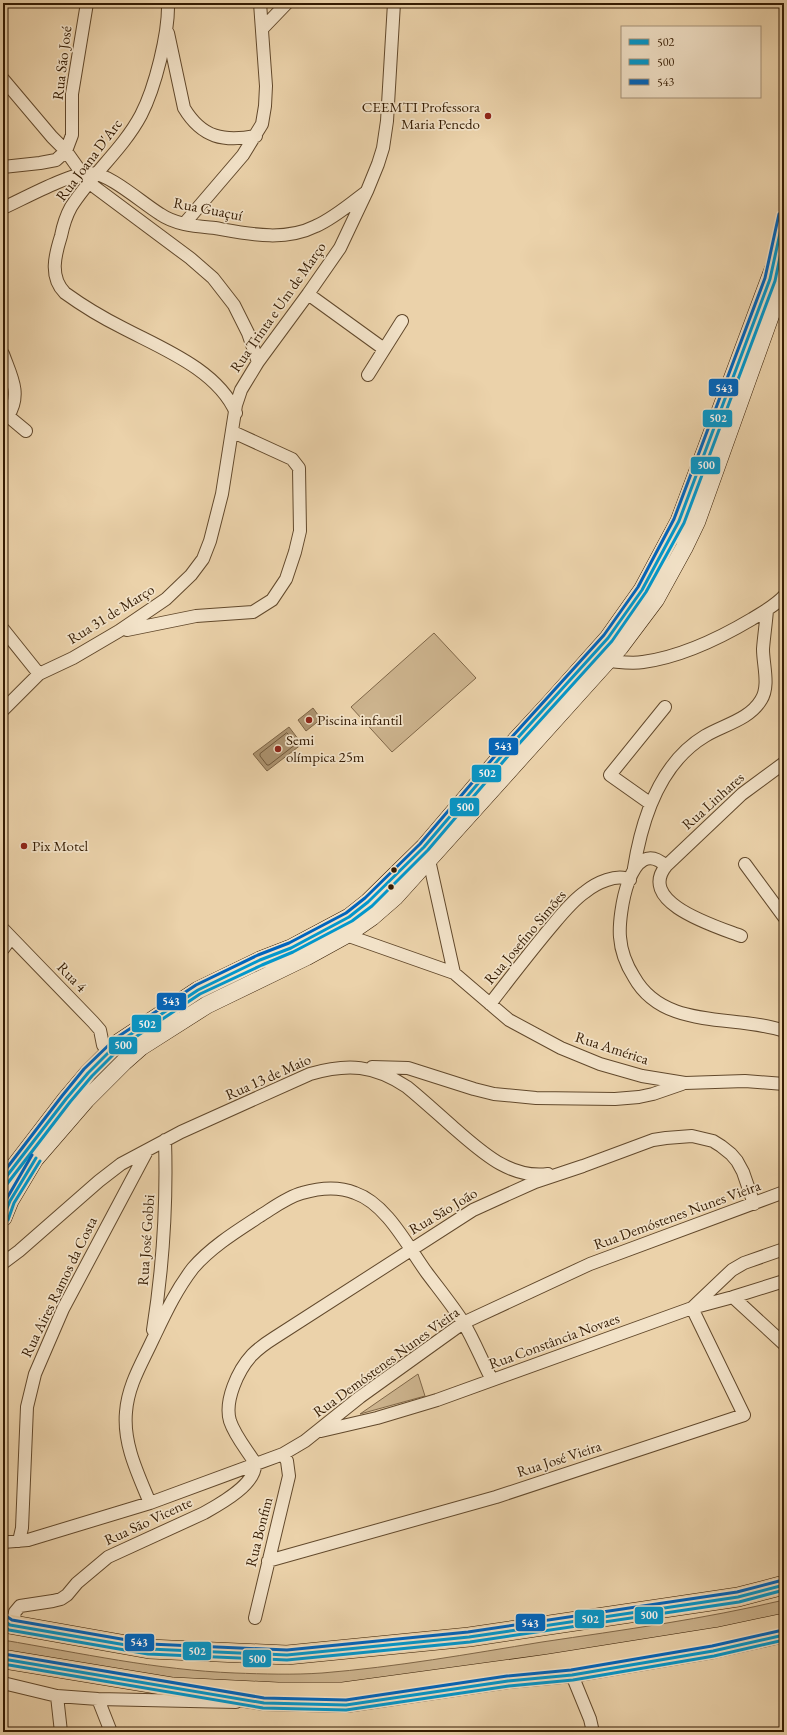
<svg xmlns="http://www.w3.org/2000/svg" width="787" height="1735" font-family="'EB Garamond',serif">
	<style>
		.green { fill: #ccb38d; stroke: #806748 }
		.water { fill: #ad9471; stroke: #7d6445 }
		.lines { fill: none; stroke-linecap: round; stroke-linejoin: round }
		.shore { stroke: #70583a; stroke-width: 1 }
		.minor-casing { stroke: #62492c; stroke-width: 14 }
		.tertiary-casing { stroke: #62492c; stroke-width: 16 }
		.secondary-casing { stroke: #341b02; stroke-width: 18 }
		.primary-casing { stroke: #341b02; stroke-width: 20 }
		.minor { stroke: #f2e2c8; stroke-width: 12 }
		.tertiary { stroke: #f2e2c8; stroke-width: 15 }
		.secondary { stroke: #f2e2c8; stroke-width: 17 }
		.primary { stroke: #ebd2aa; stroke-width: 19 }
		.bus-1-casing { stroke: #f2e2c8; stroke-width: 6 }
		.bus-2-casing { stroke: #f2e2c8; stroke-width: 6 }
		.bus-3-casing { stroke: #f2e2c8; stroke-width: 6 }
		.bus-1 { stroke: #0397cb; stroke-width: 3 }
		.bus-2 { stroke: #0397cb; stroke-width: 3 }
		.bus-3 { stroke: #0065bd; stroke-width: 3 }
		.poi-dot { fill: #8f2418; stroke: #f2e2c8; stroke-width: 1.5 }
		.bus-dot { fill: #341b02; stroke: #f2e2c8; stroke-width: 1.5 }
		.labels { text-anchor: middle; stroke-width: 3.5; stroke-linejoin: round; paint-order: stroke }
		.street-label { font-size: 15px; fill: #341b02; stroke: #f2e2c8 }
		.poi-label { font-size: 15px; fill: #341b02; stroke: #f2e2c8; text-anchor: start }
		.line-badge { stroke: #f2e2c8; stroke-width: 1.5 }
		.badge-label { font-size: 11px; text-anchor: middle; font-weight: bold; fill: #fff }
	</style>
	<rect width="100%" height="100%" fill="#ebd2aa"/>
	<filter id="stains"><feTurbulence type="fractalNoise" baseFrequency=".005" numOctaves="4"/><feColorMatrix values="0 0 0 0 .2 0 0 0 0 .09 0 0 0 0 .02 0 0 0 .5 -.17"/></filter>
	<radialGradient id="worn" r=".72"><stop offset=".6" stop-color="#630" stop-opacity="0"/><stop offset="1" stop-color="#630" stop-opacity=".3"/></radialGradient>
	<!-- green -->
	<path class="green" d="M434,633l42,45 -84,74 -41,-45z
		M418,1374l7,22 -65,18z
		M784,1600v18l-363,62 -200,7 -218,-36v-11c77,13 154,30 232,33 28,1 58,2 87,0 74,-6 147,-19 220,-31 81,-12 162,-23 242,-42z"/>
	<!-- water -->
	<path class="water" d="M313,708l8,11 -15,12 -8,-11z
		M289,727l13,17 -35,27 -14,-17z"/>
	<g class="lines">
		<!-- shore -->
		<path class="shore" d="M287,733l9,9v2l-27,21h-2l-7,-9v-2z"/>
		<defs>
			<path id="minor" d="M168,3c1,30 -13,85 -27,112 -18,34 -50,60 -70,92 -5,9 -8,19 -10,29 -6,19 -12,41 4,57 18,13 38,25 58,35 38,20 95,42 113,85
				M262,29l25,-26
				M168,33l16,75c18,30 40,34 72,28
				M3,79l49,58 14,14 22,31 102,76 23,20 21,27 14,28 10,29
				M3,167l37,-4 16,-3 10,-9 6,-16v-41l15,-91
				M3,208c20,-9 67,-35 87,-35 19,0 52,30 70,41 16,11 36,12 55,14 34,6 69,14 101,-2 18,-8 34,-22 50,-34
				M184,224l59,-69 19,-31 3,-18 1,-20 -6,-83
				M308,294l76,55
				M3,354c8,22 19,40 5,62
				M368,375l34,-54
				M3,412l23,19
				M3,629l36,45
				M127,630l69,-14 57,-4 19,-12 14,-21 9,-27 5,-21 -1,-63 -7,-9 -59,-27
				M609,661c12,1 23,3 34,1 37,-5 77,-24 109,-43 11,-7 23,-13 32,-23
				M3,710l36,-36 34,-16 46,-27 47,-32 25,-24 12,-16 7,-18 12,-47 14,-89 5,-15 17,-28 50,-68 32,-46 27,-57 11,-27 5,-16 4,-27 7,-118
				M651,804l-41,-29 55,-68
				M429,860l25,113
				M745,864l39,53
				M666,866c-36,-33 -48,49 -46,71 1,14 7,29 14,40 30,54 102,37 150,54
				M634,868c8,-50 26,-105 71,-132 18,-11 44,-16 56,-36 9,-14 2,-35 2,-51 1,-13 3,-26 4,-39
				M3,929l90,93 7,8 3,15 5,8
				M346,935l108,38 55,47 52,28 39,16 42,12 43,7 60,-2 39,3
				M741,936c-23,-9 -105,-33 -75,-70l76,-72 42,-31
				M3,949l8,-11
				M490,1004c20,-26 40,-52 61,-77 10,-12 21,-26 34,-35 11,-9 32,-19 45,-12
				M372,1067l36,1 66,21 20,5 42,4 79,1 24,-2 14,-3 29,-10
				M3,1263l16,-12 80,-70 22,-17 60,-32 129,-58c38,-11 64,-9 97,13 16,13 31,27 47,41 27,23 55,51 94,46
				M733,1297l51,47
				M153,1330c10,-63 14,-126 12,-190
				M321,1431l56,-13 60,-18 255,-92 40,-38 12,-7 40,-14
				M150,1503c-12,-29 -27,-59 -24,-91 2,-27 16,-49 27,-73 12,-25 23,-49 40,-71 18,-21 44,-37 67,-52 13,-8 27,-19 42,-23 17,-5 36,-7 53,0 32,11 53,54 72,80 12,16 25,32 36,49 11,18 19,39 29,58
				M19,1541l3,-13 5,-121 8,-33 28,-65 84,-158
				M3,1542l25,-2 122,-37 133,-49 22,-13 55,-44 103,-74 127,-59 194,-72
				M268,1561l228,-64 248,-82 -52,-107 41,-11 51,-16
				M255,1618l34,-142 -2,-15 -4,-7
				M13,1625l2,-13 5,-6 33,-5 8,-2 6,-4 10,-12 31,-26 96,-44c16,-9 53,-29 51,-50 -8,-13 -20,-27 -25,-42 -6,-20 8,-51 22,-66 6,-6 14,-12 22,-17l199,-128 62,-28 48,-16 70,-26 13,-2 26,-2 21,5 8,5 10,8 6,7 6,11 11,32
				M572,1675l18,44 3,13
				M3,1683l54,13 41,3 138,3
				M57,1696l4,36
				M98,1699l13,33"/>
			<path id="tertiary" d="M225,1697l39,6 82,2 162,-24 64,-6 141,-24 71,-16"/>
			<path id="secondary" d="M3,1181l63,-82 22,-26 31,-31 79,-52 62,-30 31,-12 58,-31 19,-15 56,-55 80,-94 46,-50 58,-65 34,-48 37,-69 105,-281
				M3,1218l7,-17 25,-42 51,-59 38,-38 17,-15 66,-42 99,-48 40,-22 26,-18 23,-20 225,-250 36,-48 28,-51 13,-27 87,-243"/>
			<path id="primary" d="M3,1623l146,26 138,6 182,-18 269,-40 46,-12
				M3,1659l170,28 105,5h65l205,-28 170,-27 66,-14"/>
		</defs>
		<!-- minor casing -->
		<use href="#minor" class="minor-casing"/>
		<!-- tertiary casing -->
		<use href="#tertiary" class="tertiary-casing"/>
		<!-- secondary casing -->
		<use href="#secondary" class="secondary-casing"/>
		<!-- primary casing -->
		<use href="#primary" class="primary-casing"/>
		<!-- minor -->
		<use href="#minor" class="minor"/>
		<!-- tertiary -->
		<use href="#tertiary" class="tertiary"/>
		<!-- secondary -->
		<use href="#secondary" class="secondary"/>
		<!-- primary -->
		<use href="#primary" class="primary"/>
		<defs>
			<path id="bus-1" d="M3,1181l63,-82 22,-26 31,-31 79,-52 62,-30 31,-12 58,-31 19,-15 56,-55 80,-94 104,-115 34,-48 37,-69 91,-242 14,-64
				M3,1218l7,-17 26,-43
				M3,1620l7,5 139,24 138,6 182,-18 269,-40 46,-12
				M3,1659l261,44 82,2 162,-24 64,-6 141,-24 71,-16"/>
			<path id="bus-2" d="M7,1184l63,-82 22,-26 30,-30 78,-52 62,-29 31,-13 59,-31 20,-15 56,-56 80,-94 104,-115 34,-49 38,-69 91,-242 9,-43
				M8,1220l6,-17 26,-42
				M3,1626l6,4 139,24 139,6 183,-18 269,-40 45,-12
				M3,1664l260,44 83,2 163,-24 64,-6 141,-24 70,-16"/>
			<path id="bus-3" d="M3,1173l59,-77 22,-27 32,-31 80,-53 62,-30 31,-12 57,-30 19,-15 55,-54 80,-94 104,-115 34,-48 36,-68 91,-241 14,-64
				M3,1205l29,-50
				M6,1616l6,4 138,24 137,6 181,-18 269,-40 46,-12
				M4,1654l260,44 82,2 161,-24 64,-6 141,-24 71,-16"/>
		</defs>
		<!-- bus-1 casing -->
		<use href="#bus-1" class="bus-1-casing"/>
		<!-- bus-2 casing -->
		<use href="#bus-2" class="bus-2-casing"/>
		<!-- bus-3 casing -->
		<use href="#bus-3" class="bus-3-casing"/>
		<!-- bus-1 -->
		<use href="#bus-1" class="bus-1"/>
		<!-- bus-2 -->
		<use href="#bus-2" class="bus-2"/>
		<!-- bus-3 -->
		<use href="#bus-3" class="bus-3"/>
	</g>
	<!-- markers -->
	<g class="poi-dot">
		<circle cx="488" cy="116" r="4"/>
		<circle cx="309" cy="720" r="4"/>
		<circle cx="278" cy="749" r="4"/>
		<circle cx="24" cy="846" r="4"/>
	</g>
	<g class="bus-dot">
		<circle cx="394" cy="870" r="3.5"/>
		<circle cx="391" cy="887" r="3.5"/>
	</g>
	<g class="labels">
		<!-- street labels -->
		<g class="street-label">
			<text transform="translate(62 63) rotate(-83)" y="5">Rua São José</text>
			<text transform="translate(89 160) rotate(-53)" y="5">Rua Joana D'Arc</text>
			<text transform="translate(208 209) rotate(11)" y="5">Rua Guaçuí</text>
			<text transform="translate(278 307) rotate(-55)" y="5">Rua Trinta e Um de Março</text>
			<text transform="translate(111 614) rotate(-32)" y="5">Rua 31 de Março</text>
			<text transform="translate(713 801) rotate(-42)" y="5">Rua Linhares</text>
			<text transform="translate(525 937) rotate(-50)" y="5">Rua Josefino Simões</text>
			<text transform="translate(72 977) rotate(46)" y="5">Rua 4</text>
			<text transform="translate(612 1048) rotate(18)" y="5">Rua América</text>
			<text transform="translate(268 1077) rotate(-24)" y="5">Rua 13 de Maio</text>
			<text transform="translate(443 1211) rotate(-31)" y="5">Rua São João</text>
			<text transform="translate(677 1215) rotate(-20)" y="5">Rua Demóstenes Nunes Vieira</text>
			<text transform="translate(146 1240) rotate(-86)" y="5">Rua José Gobbi</text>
			<text transform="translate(59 1287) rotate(-64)" y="5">Rua Aires Ramos da Costa</text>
			<text transform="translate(554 1341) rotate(-20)" y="5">Rua Constância Novaes</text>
			<text transform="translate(386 1362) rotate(-36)" y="5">Rua Demóstenes Nunes Vieira</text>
			<text transform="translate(559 1459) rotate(-18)" y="5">Rua José Vieira</text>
			<text transform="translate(148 1521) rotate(-25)" y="5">Rua São Vicente</text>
			<text transform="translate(259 1532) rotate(-76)" y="5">Rua Bonfim</text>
		</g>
		<!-- poi labels -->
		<g class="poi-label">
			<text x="480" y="112" text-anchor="end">CEEMTI Professora<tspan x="480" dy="17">Maria Penedo</tspan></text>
			<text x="317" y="725">Piscina infantil</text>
			<text x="286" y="745">Semi<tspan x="286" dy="17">olímpica 25m</tspan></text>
			<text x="32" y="851">Pix Motel</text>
		</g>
	</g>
	<g class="line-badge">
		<rect x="708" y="378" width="31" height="19" rx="4" fill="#0065bd"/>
		<rect x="702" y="409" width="31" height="19" rx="4" fill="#0397cb"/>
		<rect x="690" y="456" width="31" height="19" rx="4" fill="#0397cb"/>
		<rect x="488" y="737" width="31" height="19" rx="4" fill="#0065bd"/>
		<rect x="471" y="764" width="31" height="19" rx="4" fill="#0397cb"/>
		<rect x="449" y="797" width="31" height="20" rx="4" fill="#0397cb"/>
		<rect x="156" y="992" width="31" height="19" rx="4" fill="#0065bd"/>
		<rect x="131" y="1014" width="31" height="19" rx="4" fill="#0397cb"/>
		<rect x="108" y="1036" width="30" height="19" rx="4" fill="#0397cb"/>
		<rect x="634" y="1606" width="30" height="19" rx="4" fill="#0397cb"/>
		<rect x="574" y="1609" width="31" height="20" rx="4" fill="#0397cb"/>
		<rect x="515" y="1613" width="31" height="19" rx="4" fill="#0065bd"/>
		<rect x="124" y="1633" width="31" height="19" rx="4" fill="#0065bd"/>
		<rect x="182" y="1641" width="30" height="20" rx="4" fill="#0397cb"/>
		<rect x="242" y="1649" width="30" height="19" rx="4" fill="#0397cb"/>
	</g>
	<g class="badge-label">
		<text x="724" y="392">543</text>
		<text x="718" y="422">502</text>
		<text x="706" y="469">500</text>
		<text x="503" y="750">543</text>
		<text x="487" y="777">502</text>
		<text x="465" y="811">500</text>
		<text x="171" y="1005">543</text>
		<text x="147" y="1028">502</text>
		<text x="123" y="1049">500</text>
		<text x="649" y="1619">500</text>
		<text x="590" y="1623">502</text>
		<text x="530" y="1627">543</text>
		<text x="139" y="1646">543</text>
		<text x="197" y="1655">502</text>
		<text x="257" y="1663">500</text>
	</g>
	<!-- margin -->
	<rect width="787" height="1735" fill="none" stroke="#ebd2aa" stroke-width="16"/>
	<rect x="4" y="4" width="779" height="1727" fill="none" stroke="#341b02" stroke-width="2"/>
	<rect x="8" y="8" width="771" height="1719" fill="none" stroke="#341b02"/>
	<!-- legend -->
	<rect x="621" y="26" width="140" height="72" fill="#f2e2c8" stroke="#a69279"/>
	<rect x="629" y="39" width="20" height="6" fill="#0397cb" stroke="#a69279"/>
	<text x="657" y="46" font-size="12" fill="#341b02">502</text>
	<rect x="629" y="59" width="20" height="6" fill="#0397cb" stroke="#a69279"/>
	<text x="657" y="66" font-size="12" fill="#341b02">500</text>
	<rect x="629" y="79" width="20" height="6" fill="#0065bd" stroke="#a69279"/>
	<text x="657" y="86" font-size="12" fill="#341b02">543</text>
	<rect width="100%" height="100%" filter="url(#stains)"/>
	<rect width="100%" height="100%" fill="url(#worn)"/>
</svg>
